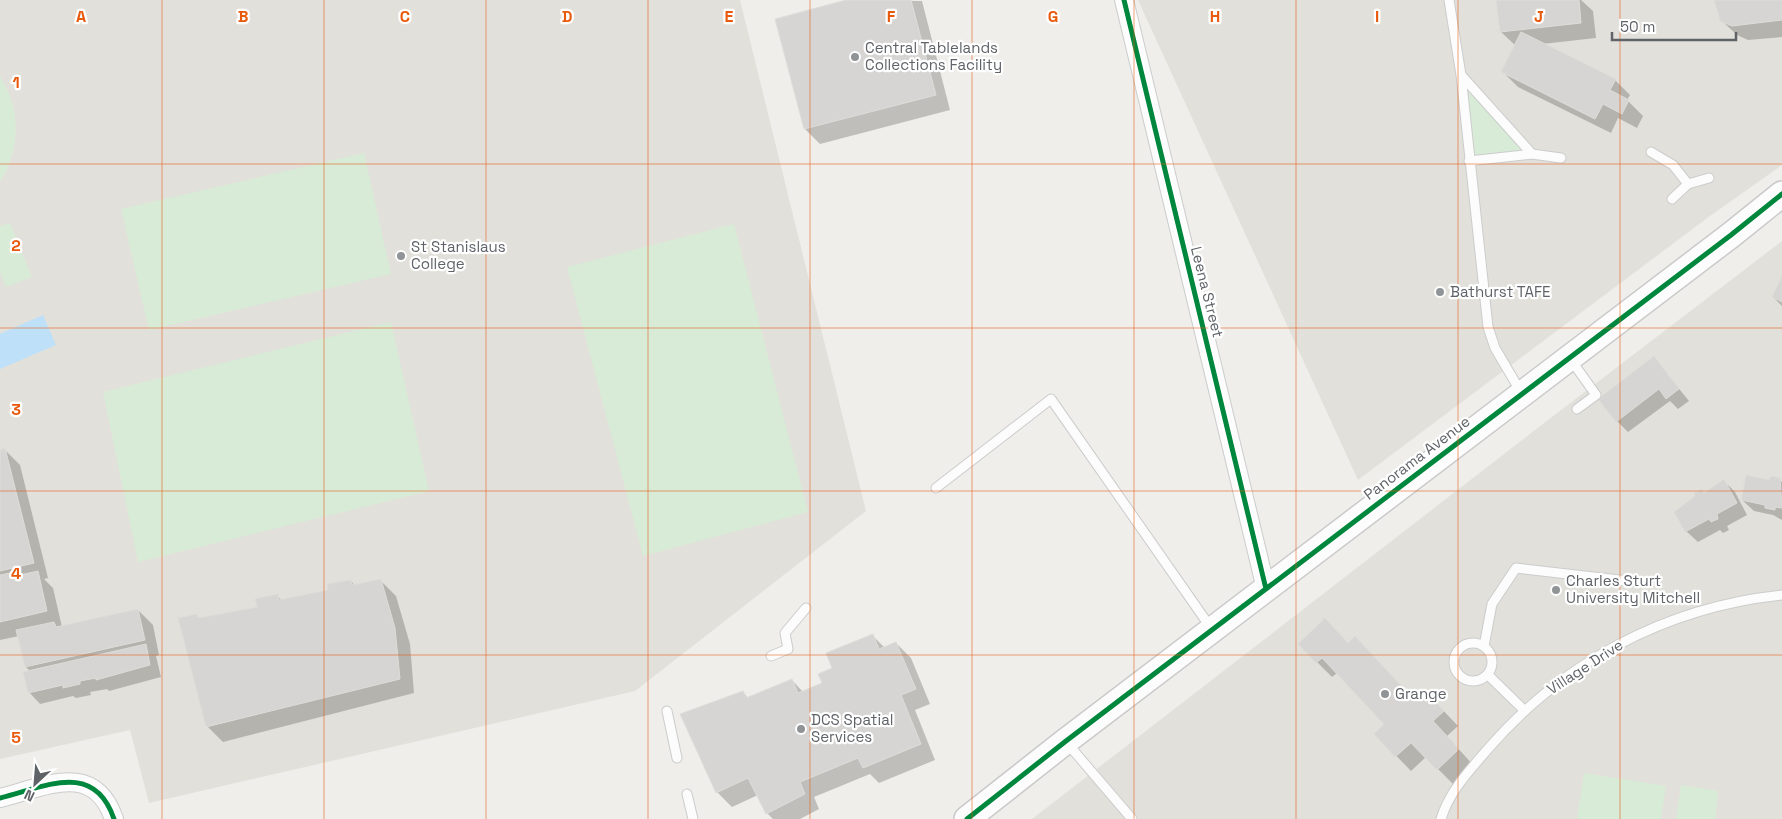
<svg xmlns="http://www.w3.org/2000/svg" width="1782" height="819" font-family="'Space Grotesk',sans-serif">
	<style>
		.education { fill: #e2e0da }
		.green { fill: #d8ebd6 }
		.water { fill: #bfe0f9 }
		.shadow { fill: #0003 }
		.building { fill: #d6d5d3; stroke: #deddd9 }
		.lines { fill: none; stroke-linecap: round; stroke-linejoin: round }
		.lane-casing { stroke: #cbcccc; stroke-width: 11 }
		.street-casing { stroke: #cbcccc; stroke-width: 20 }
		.secondary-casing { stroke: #cacacb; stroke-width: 28 }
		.lane { stroke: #fdfcfc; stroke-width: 9 }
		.street { stroke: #fdfcfc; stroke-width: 18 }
		.secondary { stroke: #fdfcfc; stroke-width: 25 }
		.cycleway-casing { stroke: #fff; stroke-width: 8 }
		.cycleway { stroke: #00873e; stroke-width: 5 }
		.grid { fill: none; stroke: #e8590c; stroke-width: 1; stroke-opacity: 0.55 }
		.poi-dot { fill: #919496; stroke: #fff; stroke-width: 2 }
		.labels { text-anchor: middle; stroke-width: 4.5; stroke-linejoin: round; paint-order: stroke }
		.poi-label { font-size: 15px; fill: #5f6368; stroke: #fff; text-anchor: start }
		.street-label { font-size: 15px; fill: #5f6368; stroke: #fff }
		.grid-label { font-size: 16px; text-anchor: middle; font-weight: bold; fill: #e8590c; stroke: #fff; stroke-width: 4.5; stroke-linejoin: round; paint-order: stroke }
	</style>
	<rect width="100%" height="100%" fill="#efeeea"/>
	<!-- education -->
	<path class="education" d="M0,0h740l126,511 -231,180 -486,112 -19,-73 -130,29z
		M1138,0h644v165l-72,51 -352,264z
		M1782,241v578h-750l516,-399z"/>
	<!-- green -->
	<path class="green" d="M1461,75l71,79 -63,7z
		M0,76c21,34 21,71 0,106z
		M364,153l27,121 -242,56 -28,-121z
		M10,223l22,54 -26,10 -6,-15v-46z
		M734,224l74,288 -165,44 -76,-289z
		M391,322l38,169 -291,71 -35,-170z
		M1584,773l82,13 -5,33h-84z
		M1681,785l37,6 -3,28h-39z"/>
	<!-- water -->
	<path class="water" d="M43,315l13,30 -56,24v-35z"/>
	<!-- shadow -->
	<path class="shadow" d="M851,0l71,1 28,109 -130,34 -15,-15z
		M1497,0h84l12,11 3,27 -54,6 73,36 15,15 -3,5 16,16 -6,12 -19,-10 -7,15 -93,-46 -15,-15 13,-26 -15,-14z
		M1715,0h67v37l-34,3 -11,-5 -16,-15z
		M1782,279v27l-9,-9z
		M1654,358l35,43 -11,8 -8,-8 -42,31 -11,-11z
		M5,450l15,15 28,113 -4,1 9,9 9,39 76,-17 15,15 6,30 -3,1 5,21 -52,14 -2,-2 -17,3 1,3 -15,3 -3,-2 -33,8 -11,-12 2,-20 -5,-5 -7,-31 -19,4v-189z
		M1779,479l3,3v38l-9,-5 -19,-4 -12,-11 28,-18z
		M1724,481l11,11 12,23 -20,11 2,4 -6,3 -3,-3 -22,12 -12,-11 19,-37z
		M351,581l4,5 26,-5 15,15 14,48 4,49 -191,49 -15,-15 -28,-108 17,-3 4,3 57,-11 19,-12 5,4 48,-9z
		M872,635l13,13 11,-5 15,15 19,46 -15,6 20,50 -56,23 -9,-9 -56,23 5,12 -19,10h-27l-6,-6 -9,-18 -26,12 -15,-15 26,-100 5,6 44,-18 11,12 20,-8 10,-15z
		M1299,644h50l59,49 30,12 20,21 -11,10 26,29 -20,19 -27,-27 -15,14 -36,-37 10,-9 -48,-52 -5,4z"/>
	<!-- building -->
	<path class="building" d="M846,0h65l25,95 -132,34 -29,-110z
		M1496,0h83l2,23 -81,9z
		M1714,0h68v20l-50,6 -12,-5z
		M1521,32l95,47 -6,11 19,10 -7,14 -19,-10 -8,15 -94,-47z
		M1782,276v26l-10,-5z
		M1654,356l25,33 -13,10 -7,-10 -43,33 -18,-23z
		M5,448l29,115 -34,8v-121z
		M1746,475l23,5 2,-4 9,2 2,30 -7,-1v3l-10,-2v-3l-24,-5z
		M1724,479l13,24 -20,11 1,5 -7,3 -2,-3 -24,13 -11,-20 21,-16 -1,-3 8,-4 2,4z
		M38,571l9,40 -47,11v-47l15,-3 1,4z
		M381,579l14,49 5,51 -194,48 -28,-109 19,-4 1,4 59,-11 -2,-8 23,-5 1,6 49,-10 -1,-6 24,-4 1,5z
		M138,609l7,31 -120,27 -9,-37 38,-8 2,5z
		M1325,618l23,25 7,-7 52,56 3,-3 6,6 7,-6 21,22 -11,10 26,28 -22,21 -26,-27 -16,14 -21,-23 10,-10 -62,-66 -6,5 -18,-19z
		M873,634l6,15 17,-7 20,47 -15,6 20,49 -58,24 -5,-10 -58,24 5,12 -39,20 -18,-36 -32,15 -36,-79 63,-23 3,7 46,-19 6,14 24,-10 -4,-9 14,-6 -6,-15z
		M146,644l4,21 -54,15v-2l-16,3v3l-17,4v-3l-35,8 -5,-21z"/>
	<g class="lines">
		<defs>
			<path id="lane" d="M1449,0l12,75 27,252 7,21 27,46
				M1461,75l71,79
				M1651,152l22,13 15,19
				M1469,161l63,-7 29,4
				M1672,199l16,-15 21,-6
				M1571,360l25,35 -19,14
				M936,488l115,-89 160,229
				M1454 662a19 19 0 1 1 38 0a19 19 0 1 1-38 0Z
				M1484,646l8,-42 24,-36 121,14
				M771,656l17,-7 -3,-16 21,-25
				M1488,675l36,35
				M667,711l10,47
				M1067,743l65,76
				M687,794l6,25
				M1441,819c8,-27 28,-48 46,-69 76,-88 179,-143 295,-155"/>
			<path id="street" d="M1124,0l142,589
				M0,798c45,-11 94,-38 114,21"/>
			<path id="secondary" d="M967,819l99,-78 665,-506 51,-41"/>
		</defs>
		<!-- lane casing -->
		<use href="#lane" class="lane-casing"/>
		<!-- street casing -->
		<use href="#street" class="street-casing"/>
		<!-- secondary casing -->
		<use href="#secondary" class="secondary-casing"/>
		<!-- lane -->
		<use href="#lane" class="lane"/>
		<!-- street -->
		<use href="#street" class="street"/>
		<!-- secondary -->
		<use href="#secondary" class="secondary"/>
		<defs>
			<path id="cycleway" d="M1124,0l142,589
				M0,798c45,-11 94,-38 114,21
				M967,819l99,-78 665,-506 51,-41"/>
		</defs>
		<!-- cycleway casing -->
		<use href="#cycleway" class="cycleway-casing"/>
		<!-- cycleway -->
		<use href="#cycleway" class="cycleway"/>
	</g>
	<!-- grid -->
	<path class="grid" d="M162,0v819M324,0v819M486,0v819M648,0v819M810,0v819M972,0v819M1134,0v819M1296,0v819M1458,0v819M1620,0v819M0,164h1782M0,328h1782M0,491h1782M0,655h1782"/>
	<!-- markers -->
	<g class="poi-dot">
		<circle cx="855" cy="57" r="5"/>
		<circle cx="401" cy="256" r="5"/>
		<circle cx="1440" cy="292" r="5"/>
		<circle cx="1556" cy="590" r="5"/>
		<circle cx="1385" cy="694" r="5"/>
		<circle cx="801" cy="729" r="5"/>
	</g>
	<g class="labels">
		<!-- poi labels -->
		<g class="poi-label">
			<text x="865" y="53">Central Tablelands<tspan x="865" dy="17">Collections Facility</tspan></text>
			<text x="411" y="252">St Stanislaus<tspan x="411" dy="17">College</tspan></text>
			<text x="1450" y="297">Bathurst TAFE</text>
			<text x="1566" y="586">Charles Sturt<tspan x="1566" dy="17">University Mitchell</tspan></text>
			<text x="1395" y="699">Grange</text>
			<text x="811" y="725">DCS Spatial<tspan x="811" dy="17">Services</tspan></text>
		</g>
		<!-- street labels -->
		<g class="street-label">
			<text transform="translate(1207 292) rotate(76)" y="5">Leena Street</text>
			<text transform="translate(1417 458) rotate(-37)" y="5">Panorama Avenue</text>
			<text transform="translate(1585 667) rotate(-33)" y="5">Village Drive</text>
		</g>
	</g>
	<g class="grid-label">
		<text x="81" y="22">A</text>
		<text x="243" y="22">B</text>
		<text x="405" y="22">C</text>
		<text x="567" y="22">D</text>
		<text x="729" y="22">E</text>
		<text x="891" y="22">F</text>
		<text x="1053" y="22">G</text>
		<text x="1215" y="22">H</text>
		<text x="1377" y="22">I</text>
		<text x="1539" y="22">J</text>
		<text x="16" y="88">1</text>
		<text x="16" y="251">2</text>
		<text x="16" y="415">3</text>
		<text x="16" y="579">4</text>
		<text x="16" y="743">5</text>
	</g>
	<!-- north arrow -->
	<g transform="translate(35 784) rotate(206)" stroke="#ffffff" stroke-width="4" paint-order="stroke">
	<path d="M0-4L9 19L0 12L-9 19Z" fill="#5f6368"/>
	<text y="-8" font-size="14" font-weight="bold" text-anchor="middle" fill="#5f6368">N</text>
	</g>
	<!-- scale -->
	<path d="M1612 32v8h124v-8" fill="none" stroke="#5f6368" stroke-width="2.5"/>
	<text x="1620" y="32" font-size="15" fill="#5f6368" stroke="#ffffff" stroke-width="4" paint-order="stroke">50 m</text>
</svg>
